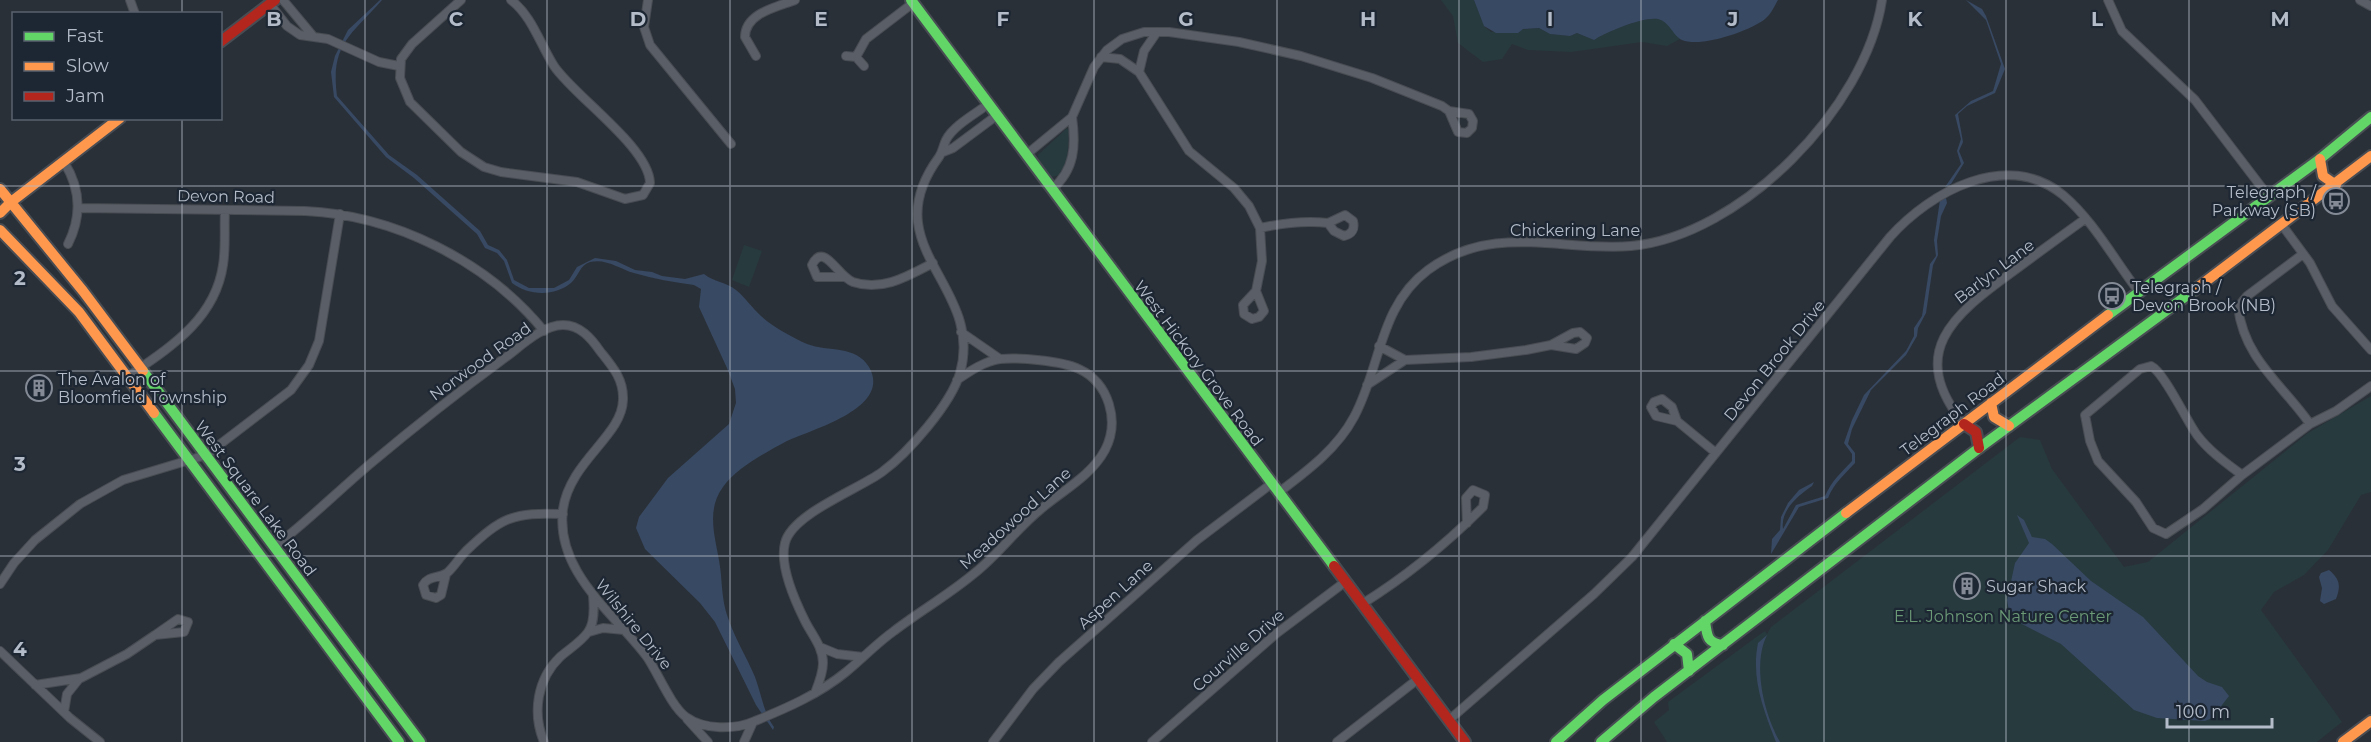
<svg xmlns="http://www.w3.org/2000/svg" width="2371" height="742" font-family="Montserrat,sans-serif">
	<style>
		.green { fill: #273a3e }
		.water { fill: #384963 }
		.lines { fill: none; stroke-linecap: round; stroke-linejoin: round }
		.street-casing { stroke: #484c53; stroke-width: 10 }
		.fast-casing { stroke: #484c53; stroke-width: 14 }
		.slow-casing { stroke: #484c53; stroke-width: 14 }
		.jam-casing { stroke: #484c53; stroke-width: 14 }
		.street { stroke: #5a5e66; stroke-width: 8 }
		.fast { stroke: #63d668; stroke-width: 10 }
		.slow { stroke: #ff974d; stroke-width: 10 }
		.jam { stroke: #b3261e; stroke-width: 10 }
		.grid { fill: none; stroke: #b4bcc9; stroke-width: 1.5; stroke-opacity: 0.55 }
		.labels { text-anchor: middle; stroke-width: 4.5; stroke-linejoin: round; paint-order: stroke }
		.poi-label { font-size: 16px; fill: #b4bcc9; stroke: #1d2633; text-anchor: start }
		.street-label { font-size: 16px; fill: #b4bcc9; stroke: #1d2633 }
		.park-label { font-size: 16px; fill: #6b9a76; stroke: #1d2633 }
		.grid-label { font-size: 20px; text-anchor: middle; font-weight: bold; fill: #b4bcc9; stroke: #1d2633; stroke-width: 4.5; stroke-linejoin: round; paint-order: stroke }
	</style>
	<rect width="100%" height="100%" fill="#2a3038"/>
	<!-- green -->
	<path class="green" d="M1441,0h33l11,27 6,5 48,-4 11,6 20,2 7,-3 17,7c11,-8 53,-25 66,-21 8,3 15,13 20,20l-13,7 -25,-4 -71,10 -43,-2 -16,-6 -10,15 -19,3 -25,-19 -5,-27z
		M1067,128l2,3 -2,34 -6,10 -10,2 -12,-14 -1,-8z
		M744,245l18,6 -13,36 -17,-7z
		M2371,396v96l-10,3 -33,55 -24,25 -30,17 -13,18 81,112 -25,20h-650l-13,-20 15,-12 -1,-8 91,-67 6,-4 2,3 4,-7 249,-190 20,3 12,29 72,98 24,-5 160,-129z"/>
	<!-- water -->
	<path class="water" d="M380,0h2c-30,35 -52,43 -45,96l52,59 28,20 63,56 8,14 11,5 8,10 7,20 15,8h25l15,-8 8,-13 18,-9 21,3 19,9 17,2 10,4 23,3 19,-5c10,8 22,8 32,16 9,7 16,18 25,26 12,11 31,21 46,28 21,8 49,1 62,23 24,42 -60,63 -84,75 -20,11 -49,26 -62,45 -20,27 -4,59 -2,88 1,13 2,28 6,40 7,22 19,41 28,62 6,16 9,37 19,50l-1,3 -17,-25 -41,-83 -15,-19 -55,-54 -9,-21 3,-11 29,-39 61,-54 7,-21 -1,-14 -8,-21 -28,-61 2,-18 -7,-4c-20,-3 -40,-6 -60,-12 -14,-4 -28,-15 -44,-11 -10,3 -11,13 -18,20 -17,15 -43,14 -60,1l-8,-22 -7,-8 -12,-5 -8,-14 -63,-56 -28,-21 -52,-60 -3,-25 4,-16 13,-26z
		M1474,0h304c-4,7 -7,14 -13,19 -15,12 -64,29 -83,21 -9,-4 -12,-18 -24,-21 -13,-3 -53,13 -64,21l-17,-7 -7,3 -20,-2 -11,-6 -16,1 -5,4h-22l-12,-7z
		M1966,0l16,9 4,7 19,53 -10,24 -28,13 -9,8 5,28 -4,9 5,12 -13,21 -6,3 16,-23 -4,-13 4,-12 -6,-24 16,-14 22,-10 8,-27 -15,-44z
		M1946,198l1,5 -6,13 -4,25 1,14 -5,10 -7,48 -8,15 -1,8 -11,19 -35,35 -19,39 -4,15 7,9v10c-11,12 -21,20 -27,35l-29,9 -28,47 1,-15 8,-9 1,-13 7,-14 11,-13 15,-8 -2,4c-13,9 -32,24 -29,43l13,-24 29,-9c7,-16 16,-23 27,-35v-7l-8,-11 8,-23 12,-25 42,-44 8,-15v-8l8,-12 8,-52 6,-8 -2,-16 6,-40z
		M2017,515l7,5 8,17 13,2 7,5 39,37 52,36 55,59 9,6 15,5 7,9 -17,22 -7,3 -48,-3 -23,-8 -73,-66 -43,-22 -9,-11 -2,-11 8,-37 14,-20z
		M2329,570c11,9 12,16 7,29l-12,5 -4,-3 2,-13 -3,-11 2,-4z
		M1767,635c-15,30 -3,79 13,107h-4c-13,-33 -25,-64 -18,-99z"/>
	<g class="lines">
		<defs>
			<path id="street" d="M130,0l5,14
				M283,0l30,36
				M461,0l-49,44 -11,15 -1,19 10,24 51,50 23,15 17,5 76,10 48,17 18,-4 7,-12c-1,-36 -77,-88 -96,-117 -14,-22 -22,-50 -43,-66
				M648,0l-4,27 6,18 81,99
				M2108,0l14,31 73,69 74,97
				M2360,0l11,6
				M270,4l17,22 13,9 28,4 51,23 20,4
				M756,56l-11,-19c0,-24 32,-30 50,-37
				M846,56l10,1 8,9
				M856,57l10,-18 47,-36
				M1101,57l19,2 19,13 50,79 45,37 15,18 11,22 2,33 -6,30 -13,14 1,9 8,5 7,-2 5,-6 -8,-20
				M1139,72l5,-21 13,-19
				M943,152l10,-4 43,-32
				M1027,154l45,-37 22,-50 13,-17 15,-11 22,-7h25l70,10 62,14 71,22 70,28 7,5 9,21 9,1 5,-5 1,-7 -4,-7 -20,-3
				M64,162c17,27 18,54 4,82
				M1052,189c23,-19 24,-44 20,-72
				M79,208l226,3c89,4 182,50 239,120
				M2282,225l28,38 22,43 39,44
				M1260,228c23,-5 44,-8 68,-5l6,8 10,5c8,-2 11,-7 9,-15l-8,-6 -17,8
				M2303,254l-56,42 -9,11c6,52 45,78 72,117
				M842,277h-25l-5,-12c12,-24 25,11 41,17 29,10 55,-6 80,-19
				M961,332l39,27
				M1379,346l26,14
				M127,377c42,-29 88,-57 96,-112 3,-18 1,-37 2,-55
				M1367,385l38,-25 66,-3 55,-7 25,-5 22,-12 7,-1 7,6 -2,5 -9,6 -25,-4
				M1677,421l-21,-5 -5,-9 3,-5 8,-3 10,8 5,14 39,32
				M1964,424c-58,-71 -11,-109 47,-151 24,-18 49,-36 74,-54
				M2242,475c-16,-12 -33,-24 -45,-40 -11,-15 -33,-63 -46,-69l-11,3 -55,46 5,26 8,20 38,41 17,26 13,6 37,-25 39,-34 68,-51 26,-13 35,-25
				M1278,493c29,-22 59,-44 76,-76 27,-50 25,-111 74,-147 65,-48 134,-18 203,-24 110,-10 235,-139 251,-246
				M274,547c34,-26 64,-56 96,-83 43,-36 87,-71 132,-104 16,-11 39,-35 61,-35 17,0 28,13 37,26 12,15 24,28 23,49 -1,36 -53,61 -60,109 -8,63 51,104 84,148 11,16 24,49 39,60 18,13 49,13 69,4 32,-13 64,-27 91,-49 16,-13 31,-29 48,-41 30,-23 63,-41 90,-66 20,-18 36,-39 57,-56 21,-18 50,-33 64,-59 15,-29 4,-67 -26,-81 -17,-8 -61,-12 -79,-10 -15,2 -30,12 -43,21
				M446,574l-5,21 -5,3 -10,-3 -3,-10c6,-10 15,-6 24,-12 7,-6 12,-15 19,-22 36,-34 47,-39 97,-37
				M0,584l14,-21 21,-23 45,-36 43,-24 83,-25 85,-65 18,-25 10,-24 21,-127
				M1362,604c45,-28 84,-60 121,-97l2,-12 -12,-5 -7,8 1,25
				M589,632l14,-4 21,2
				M820,647l17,7 26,3
				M0,651l70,67 30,24
				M35,685l46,-7 46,-24 28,-19 29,-3 4,-10 -10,-3 -23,16
				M815,693c4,-10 8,-20 8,-30 0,-16 -11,-28 -18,-42 -10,-20 -26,-55 -20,-78 7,-29 72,-53 97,-71 26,-19 69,-68 78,-99 25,-88 -88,-125 -21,-216 4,-6 4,-11 7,-17 7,-14 29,-26 41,-35
				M64,712l3,-18 12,-15
				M687,719l21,23
				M1449,720l145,-126 38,-37 258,-320c40,-45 117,-88 173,-42 30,25 52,66 76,97
				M544,742c-12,-29 -7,-63 16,-85 9,-8 21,-15 28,-25 7,-9 6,-25 5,-36
				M744,742l9,-20
				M993,742l40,-53 26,-27 138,-122 74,-56
				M1152,742l125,-109 68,-51
				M1337,742l81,-63"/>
			<path id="fast" d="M911,0l423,566
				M2108,315l212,-156 51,-42
				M143,371l277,371
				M154,413l245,329
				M1705,621c2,15 2,22 18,24
				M1674,644l13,10 2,17
				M1556,742l47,-42 243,-187
				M1601,742l53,-45 325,-249 218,-160"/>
			<path id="slow" d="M2320,159l3,17 13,9
				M0,189l83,102 60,80
				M11,202l109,-84
				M0,213l11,-11
				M0,230l79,82 75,101
				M2197,288l174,-132
				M1991,403l3,14 15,9
				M1846,513l262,-198
				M2343,742l28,-21"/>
			<path id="jam" d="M220,42l55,-42
				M1964,424l12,8 3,16
				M1334,566l131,176"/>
		</defs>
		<!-- street casing -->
		<use href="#street" class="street-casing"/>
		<!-- fast casing -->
		<use href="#fast" class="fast-casing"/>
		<!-- slow casing -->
		<use href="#slow" class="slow-casing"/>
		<!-- jam casing -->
		<use href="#jam" class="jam-casing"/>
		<!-- street -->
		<use href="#street" class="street"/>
		<!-- fast -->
		<use href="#fast" class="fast"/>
		<!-- slow -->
		<use href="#slow" class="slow"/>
		<!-- jam -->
		<use href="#jam" class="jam"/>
	</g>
	<!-- grid -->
	<path class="grid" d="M182,0v14M365,0v742M547,0v742M730,0v742M912,0v742M1094,0v742M1277,0v742M1459,0v742M1641,0v742M1824,0v742M2006,0v742M2189,0v742M182,118v624M0,186h2371M0,371h2371M0,556h2371"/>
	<!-- icons -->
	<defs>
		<symbol id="bus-ring" viewBox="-11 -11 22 22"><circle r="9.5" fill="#1d2633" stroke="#848b96" stroke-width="1.5"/><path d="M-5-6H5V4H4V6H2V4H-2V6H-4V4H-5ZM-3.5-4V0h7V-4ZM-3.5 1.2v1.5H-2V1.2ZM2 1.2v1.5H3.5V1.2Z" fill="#848b96"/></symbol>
		<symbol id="building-ring" viewBox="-11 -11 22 22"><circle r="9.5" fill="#1d2633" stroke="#848b96" stroke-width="1.5"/><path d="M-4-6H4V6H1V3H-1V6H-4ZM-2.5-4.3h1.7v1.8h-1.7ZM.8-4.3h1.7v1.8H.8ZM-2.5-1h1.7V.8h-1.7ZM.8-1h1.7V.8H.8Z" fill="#848b96"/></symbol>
	</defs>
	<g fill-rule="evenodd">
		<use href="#bus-ring" x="2321" y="186" width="30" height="30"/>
		<use href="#bus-ring" x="2097" y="281" width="30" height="30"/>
		<use href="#building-ring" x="24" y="373" width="30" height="30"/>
		<use href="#building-ring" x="1952" y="571" width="30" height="30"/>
	</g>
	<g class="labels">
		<!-- poi labels -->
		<g class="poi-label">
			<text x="2316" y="198" text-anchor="end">Telegraph /<tspan x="2316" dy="18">Parkway (SB)</tspan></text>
			<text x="2132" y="293">Telegraph /<tspan x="2132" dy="18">Devon Brook (NB)</tspan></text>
			<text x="58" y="385">The Avalon of<tspan x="58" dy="18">Bloomfield Township</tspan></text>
			<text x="1986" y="592">Sugar Shack</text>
		</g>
		<!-- street labels -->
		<g class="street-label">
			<text transform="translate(226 196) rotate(1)" y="6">Devon Road</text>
			<text x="1575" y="236">Chickering Lane</text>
			<text transform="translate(1994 271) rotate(-37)" y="6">Barlyn Lane</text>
			<text transform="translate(1774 360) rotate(-51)" y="6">Devon Brook Drive</text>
			<text transform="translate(480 361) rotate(-36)" y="6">Norwood Road</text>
			<text transform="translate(1199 363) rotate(53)" y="6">West Hickory Grove Road</text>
			<text transform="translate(1952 414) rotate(-37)" y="6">Telegraph Road</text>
			<text transform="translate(256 498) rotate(53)" y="6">West Square Lake Road</text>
			<text transform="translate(1015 518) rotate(-42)" y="6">Meadowood Lane</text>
			<text transform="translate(1115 594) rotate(-42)" y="6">Aspen Lane</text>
			<text transform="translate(634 624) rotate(51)" y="6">Wilshire Drive</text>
			<text transform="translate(1238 650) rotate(-41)" y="6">Courville Drive</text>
		</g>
		<!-- park labels -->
		<g class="park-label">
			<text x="2003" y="622">E.L. Johnson Nature Center</text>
		</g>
	</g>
	<g class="grid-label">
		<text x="274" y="26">B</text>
		<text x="456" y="26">C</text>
		<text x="638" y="26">D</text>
		<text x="821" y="26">E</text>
		<text x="1003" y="26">F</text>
		<text x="1186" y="26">G</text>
		<text x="1368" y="26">H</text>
		<text x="1550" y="26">I</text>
		<text x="1733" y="26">J</text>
		<text x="1915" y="26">K</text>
		<text x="2097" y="26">L</text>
		<text x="2280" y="26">M</text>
		<text x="20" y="285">2</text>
		<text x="20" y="471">3</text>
		<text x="20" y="656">4</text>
	</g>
	<!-- legend -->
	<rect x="12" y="12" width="210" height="108" fill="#1d2633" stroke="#59626f" stroke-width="1.5"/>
	<rect x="24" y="32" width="30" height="9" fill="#63d668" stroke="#59626f" stroke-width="1.5"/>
	<text x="66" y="42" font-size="18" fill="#b4bcc9">Fast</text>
	<rect x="24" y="62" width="30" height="9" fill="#ff974d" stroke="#59626f" stroke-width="1.5"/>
	<text x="66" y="72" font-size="18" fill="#b4bcc9">Slow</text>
	<rect x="24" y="92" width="30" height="9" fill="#b3261e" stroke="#59626f" stroke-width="1.5"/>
	<text x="66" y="102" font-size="18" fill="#b4bcc9">Jam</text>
	<!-- scale -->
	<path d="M2167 718v9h105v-9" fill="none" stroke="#b4bcc9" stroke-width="3"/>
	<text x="2176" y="718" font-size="18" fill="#b4bcc9" stroke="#1d2633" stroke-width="4.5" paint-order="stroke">100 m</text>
</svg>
